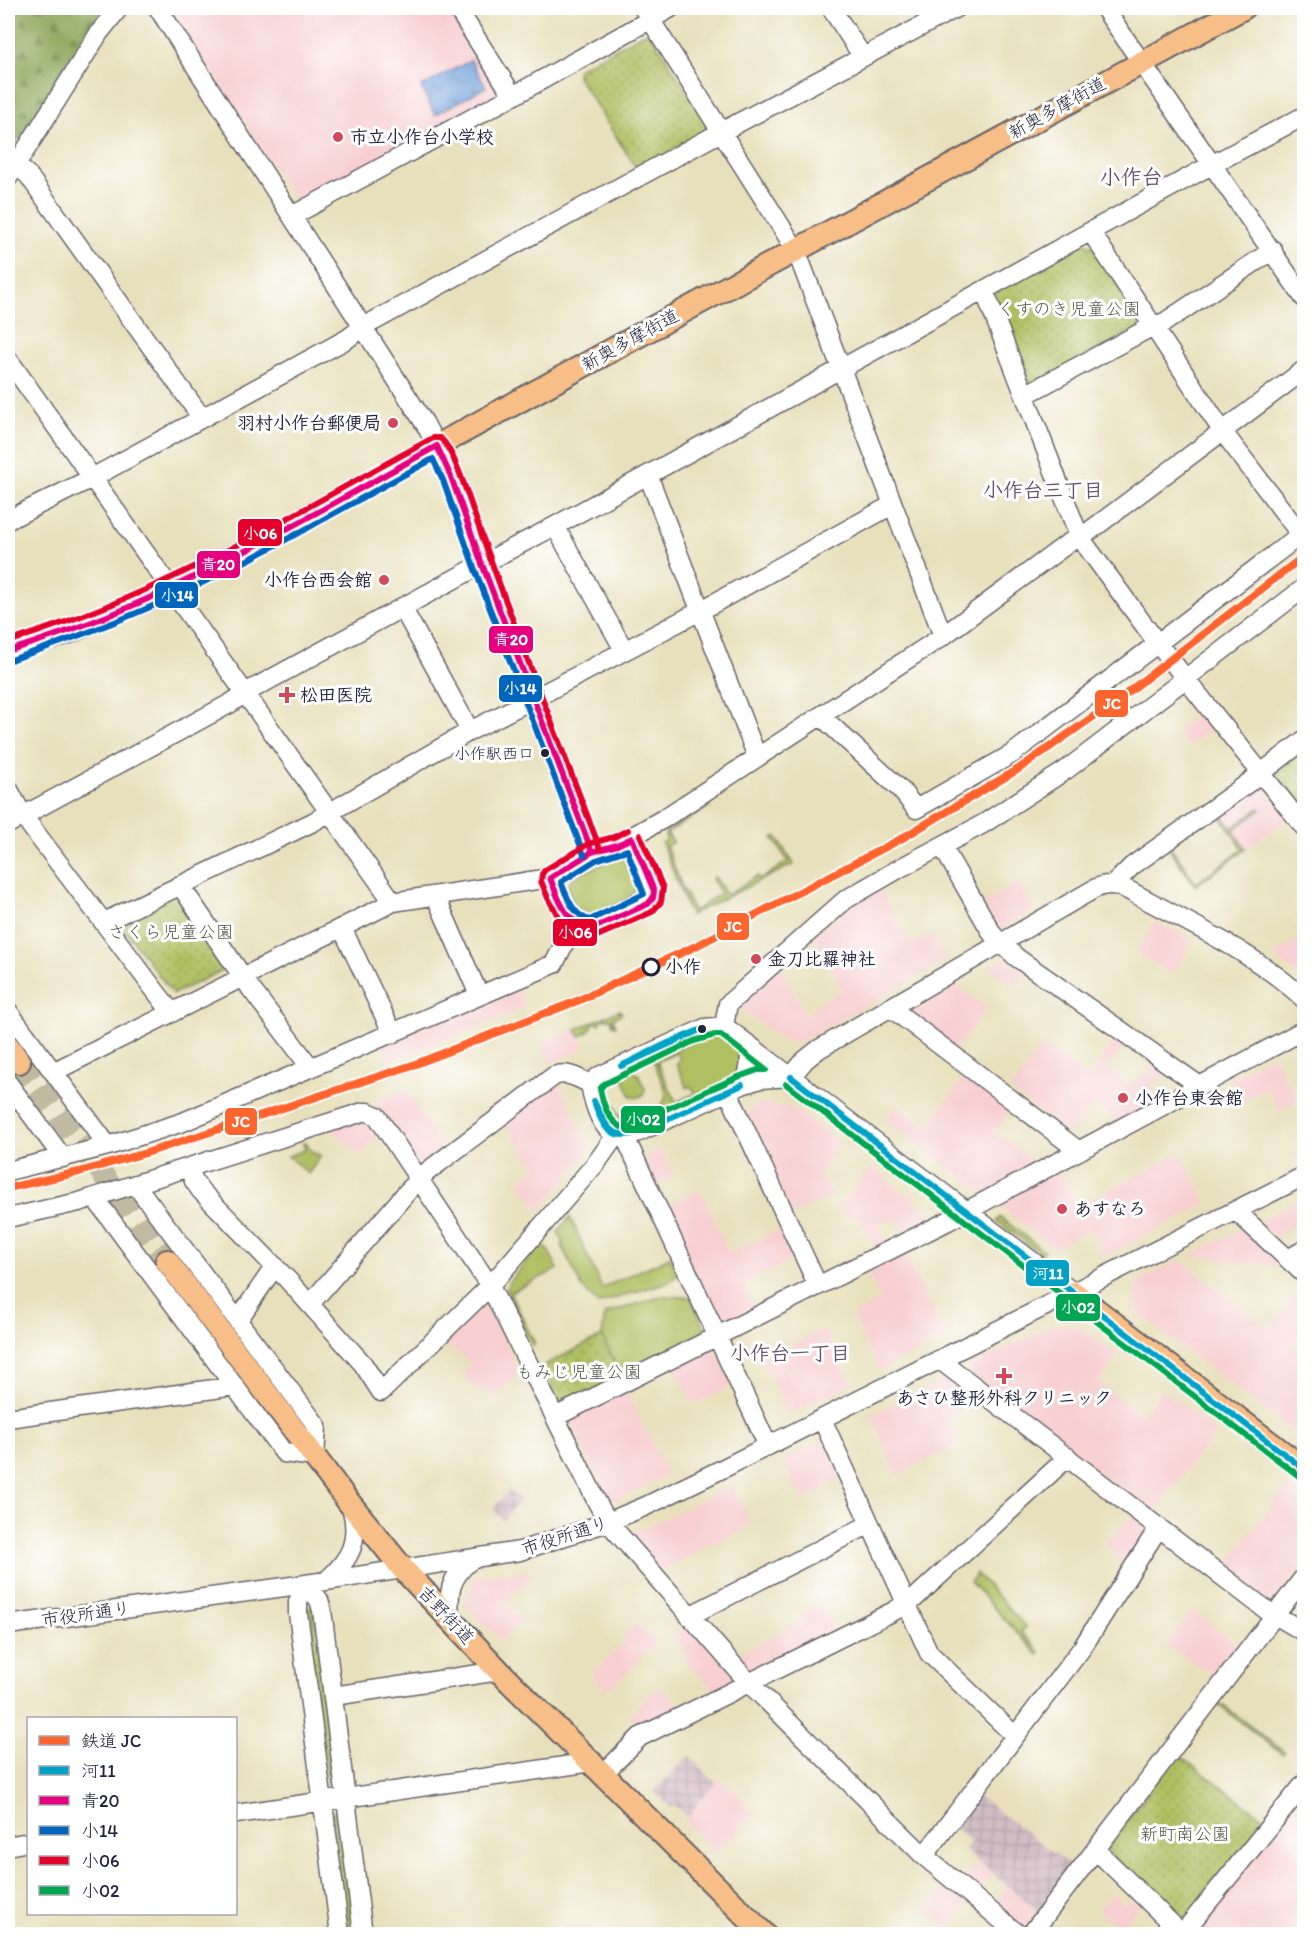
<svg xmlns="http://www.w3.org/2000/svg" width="1312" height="1942" font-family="Itim,'Klee One',sans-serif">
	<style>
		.built { fill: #f7cfd0 }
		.industrial { fill: url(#industrial-grid) }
		.grass { fill: #b0bf62; stroke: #69704e; stroke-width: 1.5; fill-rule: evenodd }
		.forest { fill: url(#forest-firs); stroke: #57644a; stroke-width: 1.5 }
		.park { fill: url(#park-dots); stroke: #69704e; stroke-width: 1.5 }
		.water { fill: url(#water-ripples); stroke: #49608a; stroke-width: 1.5 }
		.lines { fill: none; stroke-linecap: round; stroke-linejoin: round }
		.major-tunnel { stroke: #c0baa2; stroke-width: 22; stroke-dasharray: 22 11; stroke-linecap: butt }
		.minor-casing { stroke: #676468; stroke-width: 21 }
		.major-casing { stroke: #676468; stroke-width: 26 }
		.minor { stroke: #fff; stroke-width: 18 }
		.major { stroke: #f7be87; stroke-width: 22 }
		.bus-1-casing { stroke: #fff; stroke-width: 10 }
		.bus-2-casing { stroke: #fff; stroke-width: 10 }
		.bus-3-casing { stroke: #fff; stroke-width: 10 }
		.bus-4-casing { stroke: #fff; stroke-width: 10 }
		.bus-5-casing { stroke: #fff; stroke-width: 10 }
		.bus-1 { stroke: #02a2c7; stroke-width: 6 }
		.bus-2 { stroke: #e5007d; stroke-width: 6 }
		.bus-3 { stroke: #0065bd; stroke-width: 6 }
		.bus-4 { stroke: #e4002b; stroke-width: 6 }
		.bus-5 { stroke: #00a651; stroke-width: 6 }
		.rail-1-casing { stroke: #fff; stroke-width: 12 }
		.rail-1 { stroke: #fe642e; stroke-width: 8 }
		.poi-dot { fill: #d1495b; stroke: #fff; stroke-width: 2 }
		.bus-dot { fill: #22223b; stroke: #fff; stroke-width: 2 }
		.stop-dot { fill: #fff; stroke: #22223b; stroke-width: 3 }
		.labels { text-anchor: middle; stroke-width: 6; stroke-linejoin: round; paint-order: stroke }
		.bus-label { font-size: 16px; fill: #22223b; stroke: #fff; text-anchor: end }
		.street-label { font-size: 18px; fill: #22223b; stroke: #fff }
		.poi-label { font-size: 18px; font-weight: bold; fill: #22223b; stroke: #fff; text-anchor: start }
		.park-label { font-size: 18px; fill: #545949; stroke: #fff }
		.stop-label { font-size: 18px; font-weight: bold; fill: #22223b; stroke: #fff; text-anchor: start }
		.neighbourhood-label { font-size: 20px; font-weight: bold; fill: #67546b; stroke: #fff }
		.quarter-label { font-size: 21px; font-weight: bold; fill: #67546b; stroke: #fff }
		.line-badge { stroke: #fff; stroke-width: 2 }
		.badge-label { font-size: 16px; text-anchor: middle; font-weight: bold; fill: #fff }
	</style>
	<defs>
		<pattern id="industrial-grid" width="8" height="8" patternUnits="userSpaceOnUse" patternTransform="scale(1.5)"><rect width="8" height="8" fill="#d2bdc5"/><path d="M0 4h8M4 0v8" fill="none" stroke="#b4a2aa"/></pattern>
		<pattern id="forest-firs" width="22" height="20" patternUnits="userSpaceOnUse" patternTransform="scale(1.5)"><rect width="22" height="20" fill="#8ca658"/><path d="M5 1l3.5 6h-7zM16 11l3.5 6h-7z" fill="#72874a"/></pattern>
		<pattern id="park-dots" width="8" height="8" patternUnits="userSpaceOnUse" patternTransform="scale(1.5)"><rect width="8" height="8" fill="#b0bf62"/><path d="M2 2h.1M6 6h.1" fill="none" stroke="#8f9b52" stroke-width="1.8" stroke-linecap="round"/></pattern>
		<pattern id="water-ripples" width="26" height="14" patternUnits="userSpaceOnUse" patternTransform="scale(1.5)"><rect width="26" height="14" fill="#709ed9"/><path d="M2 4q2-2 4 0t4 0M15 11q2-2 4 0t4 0" fill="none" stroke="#5c80b1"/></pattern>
	</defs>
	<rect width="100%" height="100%" fill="#fff"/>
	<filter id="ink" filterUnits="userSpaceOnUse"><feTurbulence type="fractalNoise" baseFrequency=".0167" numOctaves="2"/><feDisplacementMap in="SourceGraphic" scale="12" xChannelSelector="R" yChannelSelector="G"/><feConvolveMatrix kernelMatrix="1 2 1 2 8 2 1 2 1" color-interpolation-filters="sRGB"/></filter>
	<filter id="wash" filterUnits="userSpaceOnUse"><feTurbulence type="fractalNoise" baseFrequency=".008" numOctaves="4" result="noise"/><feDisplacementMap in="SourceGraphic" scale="24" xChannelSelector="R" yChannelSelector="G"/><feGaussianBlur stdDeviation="1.35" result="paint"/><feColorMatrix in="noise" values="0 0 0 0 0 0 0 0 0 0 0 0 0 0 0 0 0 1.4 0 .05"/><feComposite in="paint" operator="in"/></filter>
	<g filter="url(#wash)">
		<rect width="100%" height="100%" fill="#e8e0bc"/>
		<!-- built -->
		<path class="built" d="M171,8h278l51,81 -2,7 -196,107 -6,-2 -16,-23z
			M1203,711l11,15 -25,20 -12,-15z
			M1256,786l8,1 25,31 -43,31 -26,-37z
			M1018,883l16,26 -30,18 -8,-1 -13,-23z
			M879,888l32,57 20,-11 15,26 -144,81h-18l-43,-32 -1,-7 40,-35 26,48 13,-12 24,-13 -30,-53 33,-29z
			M1155,921l37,20 -19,34 -36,-22z
			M1304,935v45l-31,-25z
			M1001,960h6l18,12 -10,14 -27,-18z
			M956,986l31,22 -31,41 -42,-33 1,-6z
			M517,987l8,21 -135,54 -8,-18z
			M576,1029l8,20 -33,15 -8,-21z
			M1117,1036l10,7 -20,23 22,20 28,-22 14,9 -22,12 8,17 -38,20 -25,-19 -25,32 -59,-46 33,-43 45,32z
			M1273,1055l25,46 -19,10 -13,-23 -24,13 -12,-23z
			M967,1074l44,34 -17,23 44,34 -51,28 -7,-2 -95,-72 11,-14 31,23z
			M554,1084l7,2 27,60 -2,10 -47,54 -20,-28 18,-14 -34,-46z
			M406,1090l39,60 -20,15 -8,-1 -43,-64z
			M764,1103l27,4 50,37 -23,30 15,22 -41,19 -45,-100 2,-6z
			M364,1118l7,2 9,14 -20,21 -30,-26z
			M661,1149l13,28 -20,8 -10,-24 2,-5z
			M1180,1153l27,51 -102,52 -14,-27 -36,19 -55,-41 1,-7 53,-28 2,4 5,-2 18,32z
			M871,1167l60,46v9l-25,12 -6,-12 -7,-5 -15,7 9,20 -12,6 -17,-36 -10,4 -8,-11z
			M700,1190l29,63 54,-25 14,30 -54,26 12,26 -31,15 -7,-2 -53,-116z
			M1304,1198v23l-30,16 -12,-12 1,-6z
			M1240,1230l8,2 32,30 -3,3 -88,-9z
			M902,1251l43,86 -66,33 -27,-55 29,-15 -15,-30z
			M1180,1260l89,69 35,-45v45l-12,17 12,10v84l-170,-130 3,-28z
			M481,1306l7,1 31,64 -24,27 -12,-10 -4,3 -17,-16 9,-11 -26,-23z
			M1052,1325l28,2 37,29 -19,26 44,34 20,-26 54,41 -63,83 -184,-141 1,-7z
			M823,1329l28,55 -61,30 -28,-54z
			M709,1348l7,3 16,34 -38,20 -20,-40z
			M947,1378h4l20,14 -25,33 15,11 -11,14 -53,25 -26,-60z
			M625,1390l43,85 -50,24 -12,-4 -35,-73 2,-6z
			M819,1442l7,2 16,35 -40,21 -20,-40z
			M732,1485l19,40 -92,46 -28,-31 2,-7 37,-17z
			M1287,1486l17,13v66l-28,37 -7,1 -45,-35z
			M1133,1516l13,10 1,7 -21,33 -22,-23z
			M529,1571l3,4 -28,29 17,16 -20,20 -36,-35 9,-28z
			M820,1603l15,30 -80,40 -6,-2 -14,-15 67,-35 -3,-7z
			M1192,1611l50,37 -23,30 -53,-32z
			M636,1624l19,19 -45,46h-5l-13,-14 34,-35 -3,-3z
			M683,1627l9,1 43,49 -1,7 -19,9 -30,-34 4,-5 -16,-16z
			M659,1686l23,23 -38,19 -7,-2 -9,-9z
			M720,1778l25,24 -2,2 11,10 -38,39 -29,-29v-7l7,-7 4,-8z
			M1304,1795v139h-108v-5z
			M978,1861l15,12 -16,19 -14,-12z
			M948,1884l21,18 -21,26 -21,-17z
			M1008,1886l31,26 -11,15 -7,2 -29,-24z
			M1113,1893l11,12 9,-9 8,8 -23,24 -20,-19z"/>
		<!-- industrial -->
		<path class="industrial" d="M509,1490l11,9 -17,21 -10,-11z
			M689,1756l27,27 -18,19 -4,8 -7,7 -11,-11 -6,1 -16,-16z
			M978,1796l96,72 -35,44 -74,-62 6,-8 -17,-15z"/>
		<!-- grass -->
		<path class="grass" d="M709,804l1,2 -43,27 6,9 -7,4 17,43 -3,1 -18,-47 3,-1 2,-5 -2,-1 1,-5z
			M1259,808l2,2 -28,20 13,19 -51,37 -26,-38 2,-1 25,36 47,-34 -25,-36 2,-1 12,16z
			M776,836l18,28 -104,51 -9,-23 3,-1 10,20 27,-18 -9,-14 3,-2 12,18 30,-19 3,4 28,-19 -15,-23z
			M617,857l9,1c5,5 7,11 9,17 7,20 -10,26 -25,32 -7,3 -15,8 -23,7 -9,-2 -13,-9 -16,-16 -3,-9 -5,-14 3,-21z
			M620,1010l2,4 -9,4 3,8 -3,-1 -2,-6h-9l-2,5 -7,-2 -1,6 -3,1v2l-9,6 -4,-8z
			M717,1035c20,5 33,29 16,45l-97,43c-22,1 -35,-18 -34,-39 18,18 8,47 48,28 11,-5 16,-9 16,-21l-13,-31 51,-23zM676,1053l3,3v5l-3,2 11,25 3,-2 4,4v4l-18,8 -19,-40z
			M633,1071l6,4 6,14 -2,6 -6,3 -6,-2 -7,-15 1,-6z
			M303,1143h3l6,9 9,4 -13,18 -20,-18 17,-6z
			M570,1217l32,71 68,-31 8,17 -8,7 -72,23 -16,-17 -21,-43 2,-1 -5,-11z
			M1000,1217l44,34 -3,3 -44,-33z
			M542,1244l6,6 10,19 -47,23v2l24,50 -3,2 -25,-51 1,-12z
			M663,1296l28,1 14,32 -2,7 -82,40 -19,-40 3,-22z
			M976,1573l50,54 -5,5 19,20 -2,3 -68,-73 6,-6 -1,-1z
			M309,1608h4l23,178 -7,1 -24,-176z
			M1219,1702l65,50 -2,2 -65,-50z
			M337,1811l2,1 19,122h-14l-12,-121z"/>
		<!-- forest -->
		<path class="forest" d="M8,8h96l-13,16 -83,133z"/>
		<!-- park -->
		<path class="park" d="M644,33l7,1 57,91 -2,8 -65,35 -6,-2 -58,-90 1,-7z
			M1084,243l8,3 50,75 -3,7 -103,57 -8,-3 -33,-84 3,-9z
			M1304,749v65l-29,-36 1,-7z
			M183,887l53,77 -63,30 -58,-77z
			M602,1336l19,40 -54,28 -8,-3 -17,-35z
			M1182,1757l80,60 1,8 -78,95h-7l-70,-68v-7l66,-87z"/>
		<!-- water -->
		<path class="water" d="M471,60l15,27 -51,28 -14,-28z"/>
	</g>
	<g filter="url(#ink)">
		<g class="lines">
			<!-- major-tunnel -->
			<path class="major-tunnel" d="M19,1062l148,199"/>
			<defs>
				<path id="minor" d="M158,8l267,416c26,47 41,98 60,148 35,93 70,187 107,280
					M457,8l56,88
					M643,8l153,242 147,386
					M831,8l32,49
					M1104,8l200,290
					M16,165l12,10 174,243
					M8,178l91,-145 20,-25
					M292,216l221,-120 158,-88
					M1091,232l132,200 78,103
					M984,290l95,246 79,108 146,183
					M8,359l385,543
					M1025,395l128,-69 12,-4 108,-72
					M648,475l109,282
					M8,520l84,-42 255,-139 16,-12 358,-195 235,-124
					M555,526l69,124
					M402,607l68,124
					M821,716l80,74 15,19 96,-55 292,-222
					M8,788l15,28 149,197
					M8,824l223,-121 14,-10 237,-129 73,-38 658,-362 91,-48
					M942,846l51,89 23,22 184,129
					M550,878c9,20 15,49 41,51l57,-25 5,-6 1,-7 -22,-53
					M1114,884l18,-18 119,-85 53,-41
					M180,885l71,104 60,79
					M436,897l43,98
					M104,922l209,-100 157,-91 63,-32 167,-88 192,-106
					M342,928l51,106
					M891,1008l188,143
					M8,1011l100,135
					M724,1026l4,-22 117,-104 57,-33 81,-43 83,-54 238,-182
					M53,1072l340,-170 157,-24 42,-26 25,-7 46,-26 280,-183 124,-92 24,-14 213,-160
					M8,1083l55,75
					M742,1085l18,-6 31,-2 -67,-51 -19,2 -106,48 -9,8c3,16 9,43 26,51 7,4 16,-1 23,-3l103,-47c9,-13 9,-26 6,-41
					M728,1092l90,194
					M625,1137l143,309
					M189,1168l5,13 7,10 86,88 76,85 18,28 109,-106 107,-124 19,-27
					M8,1171l100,-25 75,-24 371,-158 20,-40
					M94,1197l190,256 31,4 2,-31 -182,-242
					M1236,1211l68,63
					M8,1218l71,-16 284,-90h5l9,4 113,170 108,218 10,18 141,161 175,173 94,78
					M1288,1259l16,-9
					M1074,1293l-283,-216 14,-17 14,-11 275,-160c12,-6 21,-5 34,1 60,33 126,62 176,109
					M310,1304l98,-113 20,-20 126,-95c13,-5 24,2 36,8
					M238,1320l37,-54
					M940,1360l325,249 39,23
					M555,1417l393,-196 356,-191
					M8,1418l227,-32
					M822,1419l107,234 86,83
					M326,1581c26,-23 34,-41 25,-75
					M306,1584l13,16 3,10 41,324
					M306,1584l-8,18v11l42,321
					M689,1616l181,-92
					M450,1621c-2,-29 -1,-43 22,-62
					M8,1625l298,-41 214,-33 88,-29 38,-16 74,-36 584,-294
					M333,1696l166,-25
					M603,1774l37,-37 254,-126 21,-13 153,-141
					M236,1814l356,-52
					M8,1846l20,-4
					M1096,1850l86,84
					M924,1856l158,-208 77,-121
					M1031,1934l273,-357
					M1182,1934l122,-150"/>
				<path id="major" d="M8,651l60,-19 85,-35 114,-58 356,-195 620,-336
					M8,1046l11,16
					M167,1261l180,239 56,69 96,102 265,263
					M1074,1293l230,176"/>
			</defs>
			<!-- minor casing -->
			<use href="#minor" class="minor-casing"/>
			<!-- major casing -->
			<use href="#major" class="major-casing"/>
			<!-- minor -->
			<use href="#minor" class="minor"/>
			<!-- major -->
			<use href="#major" class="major"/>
			<defs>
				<path id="bus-1" d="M621,1066l47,-23 34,-14
					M621,1066l81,-37
					M791,1077l513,392
					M594,1101c11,23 15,40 45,31
					M594,1101c8,26 16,41 45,31
					M639,1132l103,-47
					M639,1132l103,-47"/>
				<path id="bus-2" d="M8,651c38,-12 75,-25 112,-40 110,-47 213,-108 317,-165l14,31 31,87 110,288
					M632,838l22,53 -1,7 -5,6 -57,25c-26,-6 -32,-29 -41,-51l42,-26 25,-7z"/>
				<path id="bus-3" d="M11,660c37,-13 74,-26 111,-41 108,-44 209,-105 311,-160l10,21 31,87 110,288
					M627,850l17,44 -54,26c-17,-4 -23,-23 -29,-38l35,-22z"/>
				<path id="bus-4" d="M8,642c36,-12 72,-25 107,-39 110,-46 213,-108 318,-165h7c13,9 29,61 35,78 39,112 83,222 125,333
					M628,830l-14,7 -26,7 -43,26 -3,4 -1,7 7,17 14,25 17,12 16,2 57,-25 9,-10 2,-14 -23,-53"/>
				<path id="bus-5" d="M715,1035h6l45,35h-8l-20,7 -110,49 -7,1c-14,-8 -18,-24 -21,-38l4,-5 90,-43z
					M786,1084l513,392"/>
			</defs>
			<!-- bus-1 casing -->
			<use href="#bus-1" class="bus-1-casing"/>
			<!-- bus-2 casing -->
			<use href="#bus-2" class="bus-2-casing"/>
			<!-- bus-3 casing -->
			<use href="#bus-3" class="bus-3-casing"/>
			<!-- bus-4 casing -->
			<use href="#bus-4" class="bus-4-casing"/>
			<!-- bus-5 casing -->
			<use href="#bus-5" class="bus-5-casing"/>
			<!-- bus-1 -->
			<use href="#bus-1" class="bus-1"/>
			<!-- bus-2 -->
			<use href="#bus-2" class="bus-2"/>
			<!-- bus-3 -->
			<use href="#bus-3" class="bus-3"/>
			<!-- bus-4 -->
			<use href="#bus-4" class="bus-4"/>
			<!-- bus-5 -->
			<use href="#bus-5" class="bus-5"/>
			<defs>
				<path id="rail-1" d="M8,1188l71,-16 70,-20 264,-87 164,-64 119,-55 203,-106 118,-70 110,-77 177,-137"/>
			</defs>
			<!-- rail-1 casing -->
			<use href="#rail-1" class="rail-1-casing"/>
			<!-- rail-1 -->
			<use href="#rail-1" class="rail-1"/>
		</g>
	</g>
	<!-- markers -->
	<g class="poi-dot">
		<circle cx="338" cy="137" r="6"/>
		<circle cx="393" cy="423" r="6"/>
		<circle cx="384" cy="580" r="6"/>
		<path d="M284 686h6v6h6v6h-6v6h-6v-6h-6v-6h6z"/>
		<circle cx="756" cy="959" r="6"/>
		<circle cx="1123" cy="1098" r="6"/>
		<circle cx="1062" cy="1209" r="6"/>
		<path d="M1001 1367h6v6h6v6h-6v6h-6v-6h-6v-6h6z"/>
	</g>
	<g class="bus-dot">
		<circle cx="545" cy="753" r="5"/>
		<circle cx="702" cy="1029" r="5"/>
	</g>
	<circle class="stop-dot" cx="651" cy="967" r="8"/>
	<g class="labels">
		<!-- bus labels -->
		<g class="bus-label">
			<text x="534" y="759">小作駅西口</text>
		</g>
		<!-- street labels -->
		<g class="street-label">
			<text transform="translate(1057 108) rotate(-29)" y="6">新奥多摩街道</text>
			<text transform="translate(630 340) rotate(-29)" y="6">新奥多摩街道</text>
			<text transform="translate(565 1536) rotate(-18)" y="6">市役所通り</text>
			<text transform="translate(86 1614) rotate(-8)" y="6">市役所通り</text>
			<text transform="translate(446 1615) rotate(47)" y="6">吉野街道</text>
		</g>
		<!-- poi labels -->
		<g class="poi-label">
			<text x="350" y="143">市立小作台小学校</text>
			<text x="381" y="429" text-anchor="end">羽村小作台郵便局</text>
			<text x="372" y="586" text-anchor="end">小作台西会館</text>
			<text x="300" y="701">松田医院</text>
			<text x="768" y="965">金刀比羅神社</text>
			<text x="1135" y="1104">小作台東会館</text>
			<text x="1074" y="1215">あすなろ</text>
			<text x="1004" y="1404" text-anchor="middle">あさひ整形外科クリニック</text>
		</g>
		<!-- park labels -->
		<g class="park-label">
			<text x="1069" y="315">くすのき児童公園</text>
			<text x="171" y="938">さくら児童公園</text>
			<text x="579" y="1378">もみじ児童公園</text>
			<text x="1185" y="1840">新町南公園</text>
		</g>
		<!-- stop labels -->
		<g class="stop-label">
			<text x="665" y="973">小作</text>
		</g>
		<!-- neighbourhood labels -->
		<g class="neighbourhood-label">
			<text x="1043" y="497">小作台三丁目</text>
			<text x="790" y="1360">小作台一丁目</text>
		</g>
		<!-- quarter labels -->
		<g class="quarter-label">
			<text x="1131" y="184">小作台</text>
		</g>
	</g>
	<g class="line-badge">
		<rect x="237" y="518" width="46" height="29" rx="6" fill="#e4002b"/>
		<rect x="196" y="550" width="45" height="29" rx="6" fill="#e5007d"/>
		<rect x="154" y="581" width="45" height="28" rx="6" fill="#0065bd"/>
		<rect x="488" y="625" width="46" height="29" rx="6" fill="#e5007d"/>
		<rect x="498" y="674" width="45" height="29" rx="6" fill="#0065bd"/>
		<rect x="1094" y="689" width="35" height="29" rx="6" fill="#fe642e"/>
		<rect x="716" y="912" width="34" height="29" rx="6" fill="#fe642e"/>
		<rect x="552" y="918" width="46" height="29" rx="6" fill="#e4002b"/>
		<rect x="620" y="1105" width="46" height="29" rx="6" fill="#00a651"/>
		<rect x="224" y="1107" width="34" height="29" rx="6" fill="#fe642e"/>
		<rect x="1025" y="1259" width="45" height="28" rx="6" fill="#02a2c7"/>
		<rect x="1055" y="1293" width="46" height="29" rx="6" fill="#00a651"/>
	</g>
	<g class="badge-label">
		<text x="260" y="539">小06</text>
		<text x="218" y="570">青20</text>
		<text x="177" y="601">小14</text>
		<text x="511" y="645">青20</text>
		<text x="520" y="694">小14</text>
		<text x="1112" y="709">JC</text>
		<text x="733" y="932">JC</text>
		<text x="575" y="938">小06</text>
		<text x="643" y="1125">小02</text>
		<text x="241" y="1127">JC</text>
		<text x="1048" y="1279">河11</text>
		<text x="1078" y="1313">小02</text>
	</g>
	<!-- margin -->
	<rect width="1312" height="1942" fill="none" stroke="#fff" stroke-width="30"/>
	<!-- legend -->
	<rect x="27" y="1717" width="210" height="198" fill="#ffffff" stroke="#a7a7b1" stroke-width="1.5"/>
	<rect x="39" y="1736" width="30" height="9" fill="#fe642e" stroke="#a7a7b1" stroke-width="1.5"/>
	<text x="81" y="1747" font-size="18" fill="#22223b">鉄道 JC</text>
	<rect x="39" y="1766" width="30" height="9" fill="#02a2c7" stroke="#a7a7b1" stroke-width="1.5"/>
	<text x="81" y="1777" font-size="18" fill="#22223b">河11</text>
	<rect x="39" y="1796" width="30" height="9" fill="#e5007d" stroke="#a7a7b1" stroke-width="1.5"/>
	<text x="81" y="1807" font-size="18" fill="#22223b">青20</text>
	<rect x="39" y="1826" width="30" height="9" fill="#0065bd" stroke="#a7a7b1" stroke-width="1.5"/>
	<text x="81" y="1837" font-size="18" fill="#22223b">小14</text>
	<rect x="39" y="1856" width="30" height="9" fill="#e4002b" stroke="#a7a7b1" stroke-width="1.5"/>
	<text x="81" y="1867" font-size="18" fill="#22223b">小06</text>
	<rect x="39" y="1886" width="30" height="9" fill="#00a651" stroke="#a7a7b1" stroke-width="1.5"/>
	<text x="81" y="1897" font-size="18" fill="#22223b">小02</text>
</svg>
